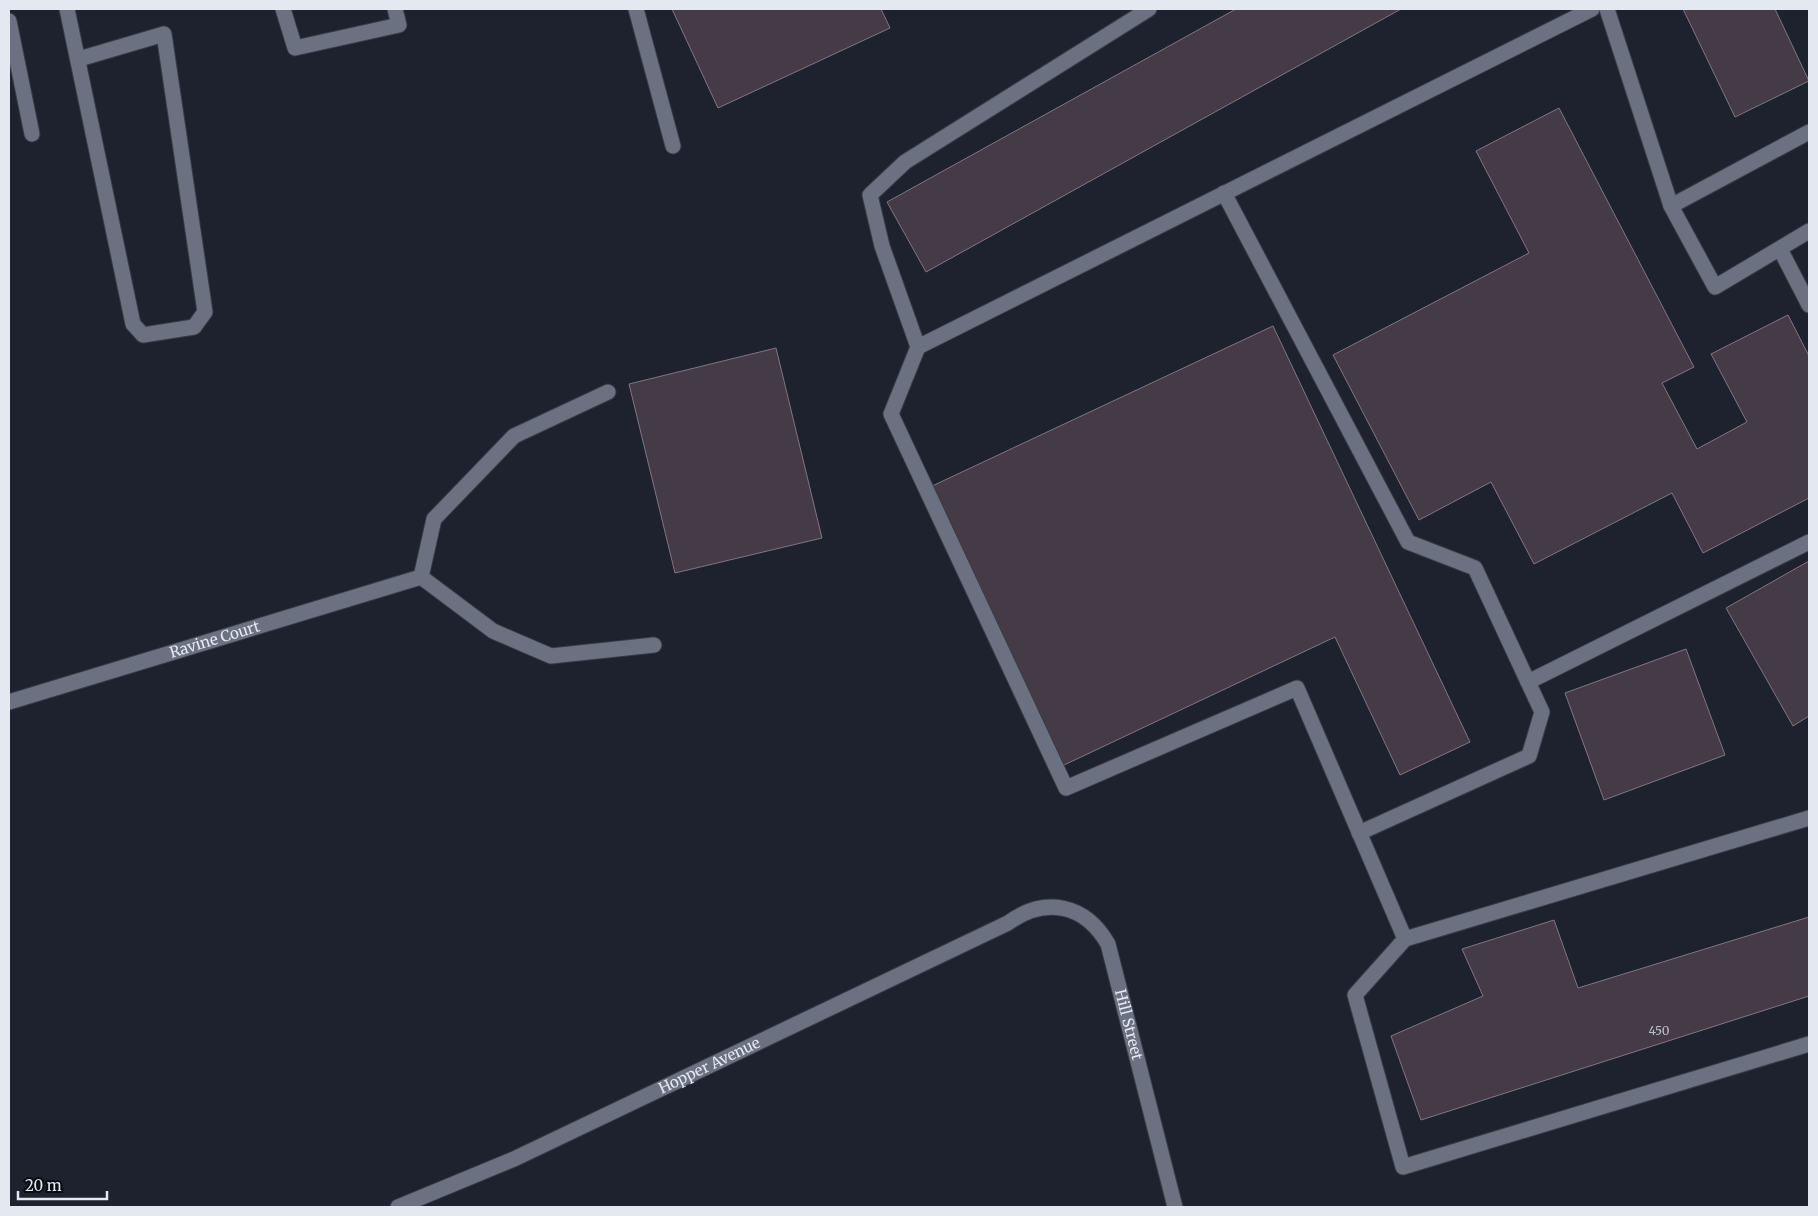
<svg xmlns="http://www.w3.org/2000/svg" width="1818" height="1216" font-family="Merriweather,serif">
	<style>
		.building { fill: #453b47; stroke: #817684 }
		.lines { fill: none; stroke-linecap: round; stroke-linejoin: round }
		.minor-casing { stroke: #383c46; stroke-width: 17 }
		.minor { stroke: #6b7181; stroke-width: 15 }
		.labels { text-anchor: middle; stroke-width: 5; stroke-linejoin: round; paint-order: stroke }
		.number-label { font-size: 12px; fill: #bcbdc6 }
		.street-label { font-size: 15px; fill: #e4e8f1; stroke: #090c11 }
	</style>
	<rect width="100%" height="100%" fill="#1d222e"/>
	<!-- building -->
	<path class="building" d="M672,9h209l9,19 -172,80z
		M1236,9h165l-475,263 -39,-70z
		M1683,9h92l34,72 -74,36z
		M1559,108l135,259 -32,16 35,66 50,-27 -36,-68 77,-39 21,41v142l-106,55 -31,-60 -138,71 -43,-82 -72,38 -86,-165 196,-102 -53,-102z
		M1273,326l197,416 -70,33 -65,-138 -273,129 -132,-279z
		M776,348l46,190 -147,35 -46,-189z
		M1809,561v155l-16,10 -67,-118z
		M1686,649l39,106 -121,45 -39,-107z
		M1809,917v79l-388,124 -30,-84 92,-40 -21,-47 92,-29 24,68z"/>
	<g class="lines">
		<defs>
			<g id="minor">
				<path d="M67,9l66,315 10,11 51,-8 11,-15 -41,-278 -85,25"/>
				<path d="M283,9l12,39 104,-23 -4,-16"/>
				<path d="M636,9l37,137"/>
				<path d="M1149,9l-244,153 -35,33 12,51 36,101 674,-338"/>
				<path d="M1607,9l64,197 44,81 94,-56"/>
				<path d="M9,21l23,113"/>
				<path d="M1224,193l184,349 67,26 67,144 -13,44 -170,77"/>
				<path d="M1671,206l138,-74"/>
				<path d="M1780,249l29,56"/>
				<path d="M918,347l-27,67 175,374 231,-100 108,251 -50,56 48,172 406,-123"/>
				<path d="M421,577l13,-58 80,-83 94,-44"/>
				<path d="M421,577l72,54 58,25 103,-11"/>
				<path d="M1528,682l281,-140"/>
				<path id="s1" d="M9,702l412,-125"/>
				<path d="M1405,939l404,-121"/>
				<path id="s2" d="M398,1207l116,-48 494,-236c37,-27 77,-19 100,21l67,263"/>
			</g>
		</defs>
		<!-- minor casing -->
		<use href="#minor" class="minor-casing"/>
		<!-- minor -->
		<use href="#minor" class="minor"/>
	</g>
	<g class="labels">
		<!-- number labels -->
		<g class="number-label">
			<text x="1659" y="1035">450</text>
		</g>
		<!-- street labels -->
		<g class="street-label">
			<text dy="5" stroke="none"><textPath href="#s1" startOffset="215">Ravine Court</textPath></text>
			<text dy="5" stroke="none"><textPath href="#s2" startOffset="874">Hill Street</textPath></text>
			<text dy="5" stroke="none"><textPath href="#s2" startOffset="342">Hopper Avenue</textPath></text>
		</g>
	</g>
	<!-- border -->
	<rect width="1818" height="1216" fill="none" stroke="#e4e8f1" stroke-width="20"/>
	<!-- scale -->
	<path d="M18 1191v8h89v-8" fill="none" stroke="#e4e8f1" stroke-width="2.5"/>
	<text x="25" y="1191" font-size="15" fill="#e4e8f1" stroke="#090c11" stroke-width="4" paint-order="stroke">20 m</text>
</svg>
